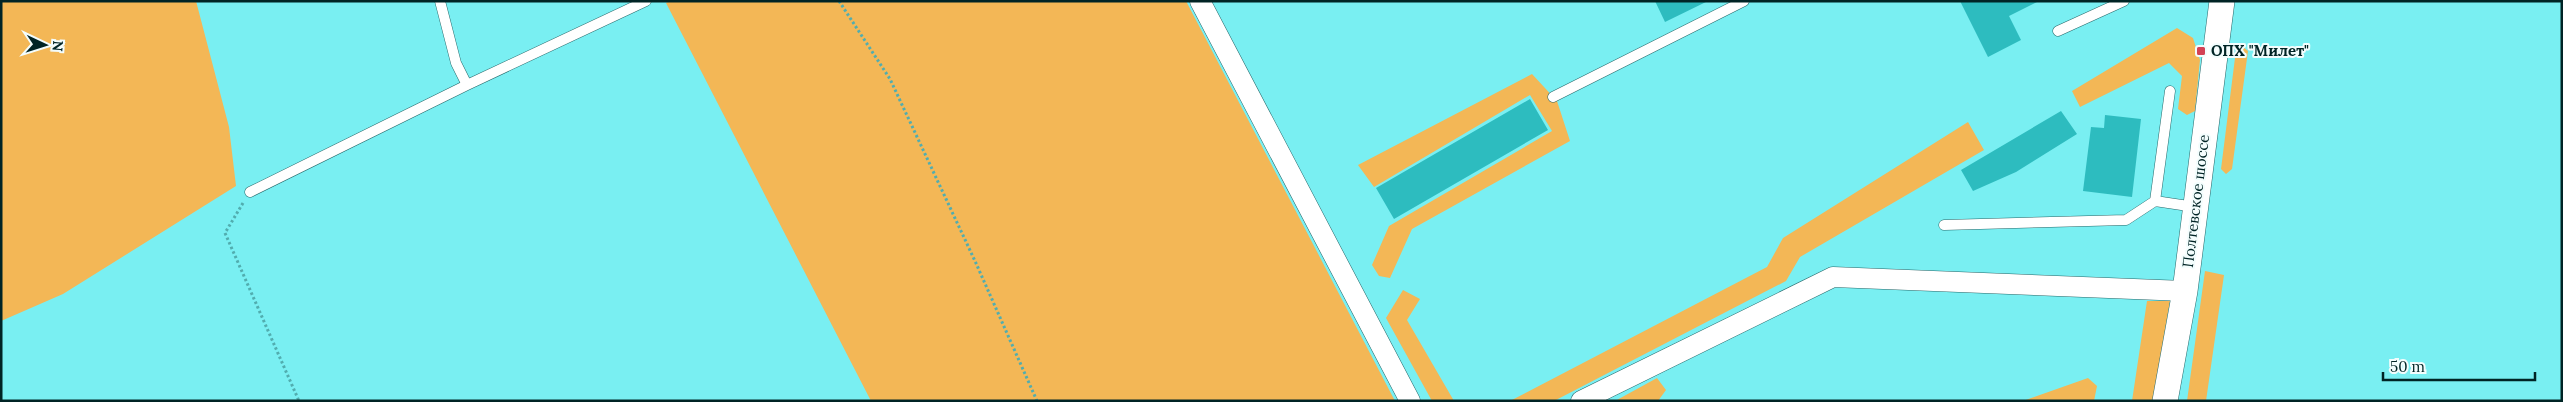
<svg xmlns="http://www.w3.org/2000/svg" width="2563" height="402" font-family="Lora,serif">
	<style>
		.green { fill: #f3b756 }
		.building { fill: #2dbcbf }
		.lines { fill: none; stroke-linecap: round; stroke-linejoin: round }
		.service-casing { stroke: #28686a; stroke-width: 11 }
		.minor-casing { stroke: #28686a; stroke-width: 21 }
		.tertiary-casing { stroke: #28686a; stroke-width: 26 }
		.path { stroke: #51adaf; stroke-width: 3; stroke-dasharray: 2.5 2.5; stroke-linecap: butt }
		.service { stroke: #fff; stroke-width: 10 }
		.minor { stroke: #fff; stroke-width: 20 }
		.tertiary { stroke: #fff; stroke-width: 25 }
		.poi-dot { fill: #d34255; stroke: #f3fdfd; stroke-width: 2 }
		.labels { text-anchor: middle; stroke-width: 4; stroke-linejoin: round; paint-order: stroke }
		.poi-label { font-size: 15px; font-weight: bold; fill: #002425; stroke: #f3fdfd; text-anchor: start }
		.street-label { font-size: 15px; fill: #002425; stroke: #f3fdfd }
	</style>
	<rect width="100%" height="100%" fill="#79eff2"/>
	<!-- green -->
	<path class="green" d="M1,1h195l33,126 7,59 -173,108 -62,27z
		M670,1h516l209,400h-524l-205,-398z
		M2177,28l16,10 7,22 -5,51 -8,4 -9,-6 4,-33 -13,-13 -89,44 -8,-16z
		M2242,46l6,5 -16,118 -6,5 -5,-5 15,-119z
		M1532,74l25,27 13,40 -158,88 -22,49 -11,-2 -7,-11 17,-39 163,-95 -22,-36 -156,92 -16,-22z
		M1968,122l16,28 -184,107 -14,24 -232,120h-44l257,-134 16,-29z
		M2205,271l19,4 -18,126h-19z
		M1403,290l17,9 -13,21 47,81h-22l-46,-83z
		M2147,301h23l-17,100h-21z
		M1657,378l9,12 -8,11h-43z
		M2088,378l9,8 -3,15h-71z"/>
	<!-- building -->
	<path class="building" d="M1655,1h53l-43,21z
		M1960,1h79l-30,15 12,24 -33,17z
		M1530,99l18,31 -154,89 -18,-31z
		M2061,111l16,23 -61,38 -43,19 -12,-21z
		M2105,115l36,4 -9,78 -49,-6 8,-64 13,1z"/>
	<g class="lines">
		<defs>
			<path id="service" d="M440,1l16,62 11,22
				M2058,31l66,-30
				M1553,97l191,-96
				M250,192l217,-107 179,-84
				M2155,201l15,-110
				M1944,225l182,-5 29,-19 40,6"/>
			<path id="minor" d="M1200,1l210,400
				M1581,401l252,-124 352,14"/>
			<path id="tertiary" d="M2165,401l20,-110 37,-290"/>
		</defs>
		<!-- service casing -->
		<use href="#service" class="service-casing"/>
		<!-- minor casing -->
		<use href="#minor" class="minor-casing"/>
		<!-- tertiary casing -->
		<use href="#tertiary" class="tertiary-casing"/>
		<!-- path -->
		<path class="path" d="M839,1l51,78 85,182 62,140
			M243,203l-18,30 74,168"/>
		<!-- service -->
		<use href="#service" class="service"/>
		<!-- minor -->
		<use href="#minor" class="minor"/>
		<!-- tertiary -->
		<use href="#tertiary" class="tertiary"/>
	</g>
	<!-- markers -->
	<rect class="poi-dot" x="2196" y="46" width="10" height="10" rx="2.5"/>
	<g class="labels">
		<!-- poi labels -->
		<g class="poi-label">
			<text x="2211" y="56">ОПХ "Милет"</text>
		</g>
		<!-- street labels -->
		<g class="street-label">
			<text transform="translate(2196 201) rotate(-83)" y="5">Полтевское шоссе</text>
		</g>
	</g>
	<!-- border -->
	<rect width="2563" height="402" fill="none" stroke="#002425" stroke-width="5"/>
	<!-- north arrow -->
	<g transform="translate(45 45) rotate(94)" stroke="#f3fdfd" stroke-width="4" paint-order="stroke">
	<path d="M0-4L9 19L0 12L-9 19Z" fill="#002425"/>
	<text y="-8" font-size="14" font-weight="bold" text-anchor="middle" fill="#002425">N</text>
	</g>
	<!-- scale -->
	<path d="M2383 372v8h152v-8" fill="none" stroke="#002425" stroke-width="2.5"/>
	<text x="2390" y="372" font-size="15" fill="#002425" stroke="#f3fdfd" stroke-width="4" paint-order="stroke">50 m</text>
</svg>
